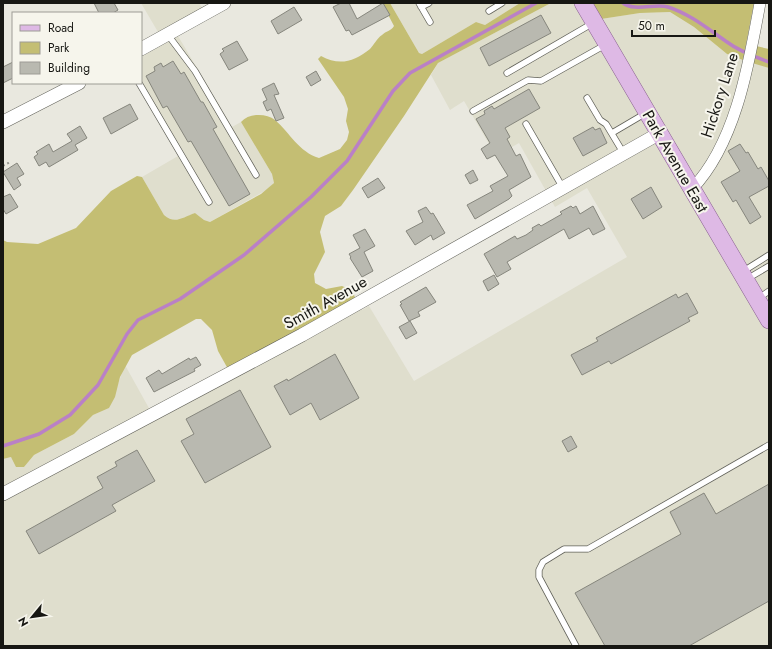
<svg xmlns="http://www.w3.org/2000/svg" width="772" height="649" font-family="Jost,sans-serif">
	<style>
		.built { fill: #dfdecd }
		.green { fill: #c4be73 }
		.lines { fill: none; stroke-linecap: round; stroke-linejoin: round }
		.stream { stroke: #ba80c6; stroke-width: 3.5 }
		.building { fill: #b9b9b0; stroke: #86867d }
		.service-casing { stroke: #616159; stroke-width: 7 }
		.minor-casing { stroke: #616159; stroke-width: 12 }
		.tertiary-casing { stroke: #616159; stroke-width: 14 }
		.primary-casing { stroke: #8a6290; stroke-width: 18 }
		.path { stroke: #91918a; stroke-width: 2; stroke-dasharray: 2 3; stroke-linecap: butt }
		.service { stroke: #fff; stroke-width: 5.5 }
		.minor { stroke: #fff; stroke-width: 11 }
		.tertiary { stroke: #fff; stroke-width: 13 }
		.primary { stroke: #deb9e5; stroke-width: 17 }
		.labels { text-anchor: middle; stroke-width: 4; stroke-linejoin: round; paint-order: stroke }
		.street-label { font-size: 16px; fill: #171713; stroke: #f6f5ec }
	</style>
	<rect width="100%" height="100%" fill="#e9e8df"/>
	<!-- built -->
	<path class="built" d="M141,3h58l3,5 -44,24z
		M390,3h130l-35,22 -9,-3 -54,32 -3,-1z
		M551,3h41l9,16 39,-6 30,-1 24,15 33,27 42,14v578h-766v-187l8,-2 13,10 10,-12 40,-21 19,-19 16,-7 16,-43 25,45 78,-41 127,-71 7,12 7,-4 45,75 213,-124 -40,-69 -32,19 -36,-64 -23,13 -32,-55 -14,9 -19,-35 7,-12z
		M178,36l54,91 9,-5 31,52 2,9 -6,6 -58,33 -6,-2 -9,-7 -15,7h-11l-5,-5 -22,-38 36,-21 -42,-73h5v-26z"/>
	<!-- green -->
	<path class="green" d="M382,3h8l29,50 3,1 54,-32 9,3 35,-22h31l-113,60 -34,53 -51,74 -12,16 -16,10 -5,16 5,20 -11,22 1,9 11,6 16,-3 11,5 2,7 -127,71 -10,-18 -6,-21 -11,-11h-5l-64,36 -12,22 -5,20 -6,11 -16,7 -19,19 -40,21 -10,12h-8l-5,-10 -8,2v-219l4,2 31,2 38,-16 35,-37 26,-15 5,1 22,38c11,10 19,2 31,-2l9,7 6,2 51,-28 13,-11 -2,-9 -31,-52c8,-9 25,-9 34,-2 15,13 24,32 44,38l21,-9 7,-9 2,-8 -3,-11 2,-12 -4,-12 -26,-38 3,-3c18,10 33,6 49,-7 4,-4 7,-11 12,-14 4,-4 9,-4 12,-9z
		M592,3h162l-11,57 -16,-6 -33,-27 -24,-15 -30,1 -39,6z
		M756,46l13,3v19l-17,-5z"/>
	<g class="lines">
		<!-- stream -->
		<path class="stream" d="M623,3c12,9 32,0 45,4 22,7 40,22 59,35 12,9 28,15 42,20
			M3,446l36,-12 31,-19 28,-30 29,-51 11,-14 42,-21 64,-44 67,-58 36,-36 46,-70 17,-18 126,-70"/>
	</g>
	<!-- building -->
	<path class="building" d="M94,3h20l4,7 -5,3h-14z
		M341,3h8l8,16 26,-16 7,12 -38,20 -3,-5 -3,1 -13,-24z
		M294,7l8,13 -24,14 -7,-13z
		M541,15l10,18 -62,33 -9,-18z
		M237,41l11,19 -19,10 -9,-16 4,-3 -2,-2z
		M173,61l8,13 3,-2 17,30h2l14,25 -4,2 37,65 -21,12 -38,-65 -3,1 -21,-36 -4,2 -17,-32 9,-5 -1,-4 7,-4 2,4z
		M13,62v16l-10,5v-16z
		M316,71l5,9 -10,6 -5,-9z
		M274,83l5,11 -5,1 10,23 -8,3 -5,-12 -4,2 -4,-9 4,-2 -5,-11z
		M529,89l11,19 -35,20 5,9 -3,2 9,17 4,-2 11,23 -22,13 3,6 -3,3 -34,20 -8,-14 26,-14 -3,-5 18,-10 -13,-21 -8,4 -6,-10 9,-6 -14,-24 9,-5 -1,-3 8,-5 2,3z
		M130,104l8,15 -27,15 -8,-16z
		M80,126l7,12 -12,7 3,5 -29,17 -3,-5 -7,4 -5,-9 4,-3 -2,-2 13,-8 4,8 19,-11 -5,-7z
		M593,127l2,3 5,-2 7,15 -24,13 -10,-18z
		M740,144l6,9 2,-1 10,17 3,-2 8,14v5l-20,11 12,20 -11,7 -14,-24 -3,2 -12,-20 19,-11 -12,-20z
		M17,163l7,11 -7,4 4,7 -7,5 -11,-18z
		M473,170l5,10 -8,4 -5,-9z
		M378,178l7,10 -17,10 -6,-10z
		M651,187l11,20 -19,12 -12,-20z
		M10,194l8,13 -12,7 -3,-5v-12z
		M571,206l2,2 3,-2 4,8 13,-8 12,23 -12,6 -4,-7 -20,11 -5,-10 -57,33 4,7 -14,8 -13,-23 31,-18 2,3 9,-4 7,-5 -1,-2 7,-4 2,2 21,-12 -2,-2z
		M426,207l5,7 2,-1 12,20 -12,7 -2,-5 -16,10 -9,-14 17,-9 -5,-11z
		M365,229l10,17 -11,6 9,19 -11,6 -12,-19 1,-1 -2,-3 11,-6 -7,-13z
		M494,275l5,9 -11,7 -5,-10z
		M426,287l10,15 -18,10 2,4 -11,5 -9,-16 2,-1 -2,-2z
		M687,293l11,20 -10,5 2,3 -79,43 -2,-3 -27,14 -11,-20 27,-14 -2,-3 80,-44 2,4z
		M410,321l7,12 -11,6 -7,-12z
		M335,354l24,44 -39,22 -9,-17 -21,12 -16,-29 13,-7 1,2z
		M196,357l5,8 -7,4 1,2 -41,21 -8,-14 13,-8 3,4 27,-16 1,2z
		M240,390l31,57 -66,36 -24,-42 13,-7 -8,-15z
		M571,436l6,11 -9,5 -6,-11z
		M137,450l18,31 -43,24 4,6 -77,43 -13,-23 77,-43 -6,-11 20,-11 -2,-4z
		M769,484v117l-80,45h-84l-30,-53 106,-59 -11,-22 34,-19 12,21z"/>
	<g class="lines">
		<defs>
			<path id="service" d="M419,3l11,19
				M421,7l8,-4
				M489,11l13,-8
				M168,35l27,36 61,104
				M507,73l86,-50
				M139,83l70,119
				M587,98l13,22 6,4 18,30
				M473,111l55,-31 13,1 64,-36
				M526,124l37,64
				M612,133l34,-20
				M742,272l27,-17
				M747,279l22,-13
				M759,298l10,-7
				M576,646l-37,-69v-7l4,-8 21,-13h24l181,-104"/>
			<path id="minor" d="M692,189c44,-46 57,-126 68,-186"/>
			<path id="tertiary" d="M141,49l83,-46
				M3,122l76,-39
				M3,494l299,-159 358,-202"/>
			<path id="primary" d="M583,3l186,317"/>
		</defs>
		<!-- service casing -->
		<use href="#service" class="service-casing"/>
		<!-- minor casing -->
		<use href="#minor" class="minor-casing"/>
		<!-- tertiary casing -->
		<use href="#tertiary" class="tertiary-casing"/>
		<!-- primary casing -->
		<use href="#primary" class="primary-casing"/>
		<!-- path -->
		<path class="path" d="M3,166l5,-3 1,2"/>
		<!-- service -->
		<use href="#service" class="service"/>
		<!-- minor -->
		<use href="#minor" class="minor"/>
		<!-- tertiary -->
		<use href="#tertiary" class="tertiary"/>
		<!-- primary -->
		<use href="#primary" class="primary"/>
	</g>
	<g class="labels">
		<!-- street labels -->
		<g class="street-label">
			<text transform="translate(719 95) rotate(-72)" y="6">Hickory Lane</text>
			<text transform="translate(676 161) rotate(60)" y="6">Park Avenue East</text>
			<text transform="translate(325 302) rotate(-29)" y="6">Smith Avenue</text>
		</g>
	</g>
	<!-- border -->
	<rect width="772" height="649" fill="none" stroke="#171713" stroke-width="8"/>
	<!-- legend -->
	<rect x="12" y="12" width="130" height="72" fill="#f6f5ec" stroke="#9d9c95"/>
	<rect x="20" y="25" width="20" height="6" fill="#deb9e5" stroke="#9d9c95"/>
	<text x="48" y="32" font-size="12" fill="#171713">Road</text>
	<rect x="20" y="42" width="20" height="12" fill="#c4be73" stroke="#9d9c95"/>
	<text x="48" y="52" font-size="12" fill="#171713">Park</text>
	<rect x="20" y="62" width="20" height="12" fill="#b9b9b0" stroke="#9d9c95"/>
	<text x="48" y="72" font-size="12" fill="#171713">Building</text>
	<!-- north arrow -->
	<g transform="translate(32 617) rotate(241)" stroke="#f6f5ec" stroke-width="3" paint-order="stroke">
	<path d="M0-3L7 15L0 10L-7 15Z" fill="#171713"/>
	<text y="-6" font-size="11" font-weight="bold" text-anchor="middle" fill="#171713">N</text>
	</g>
	<!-- scale -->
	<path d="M632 30v6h83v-6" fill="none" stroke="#171713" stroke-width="2"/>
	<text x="638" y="30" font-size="12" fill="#171713" stroke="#f6f5ec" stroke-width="3" paint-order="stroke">50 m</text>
</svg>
